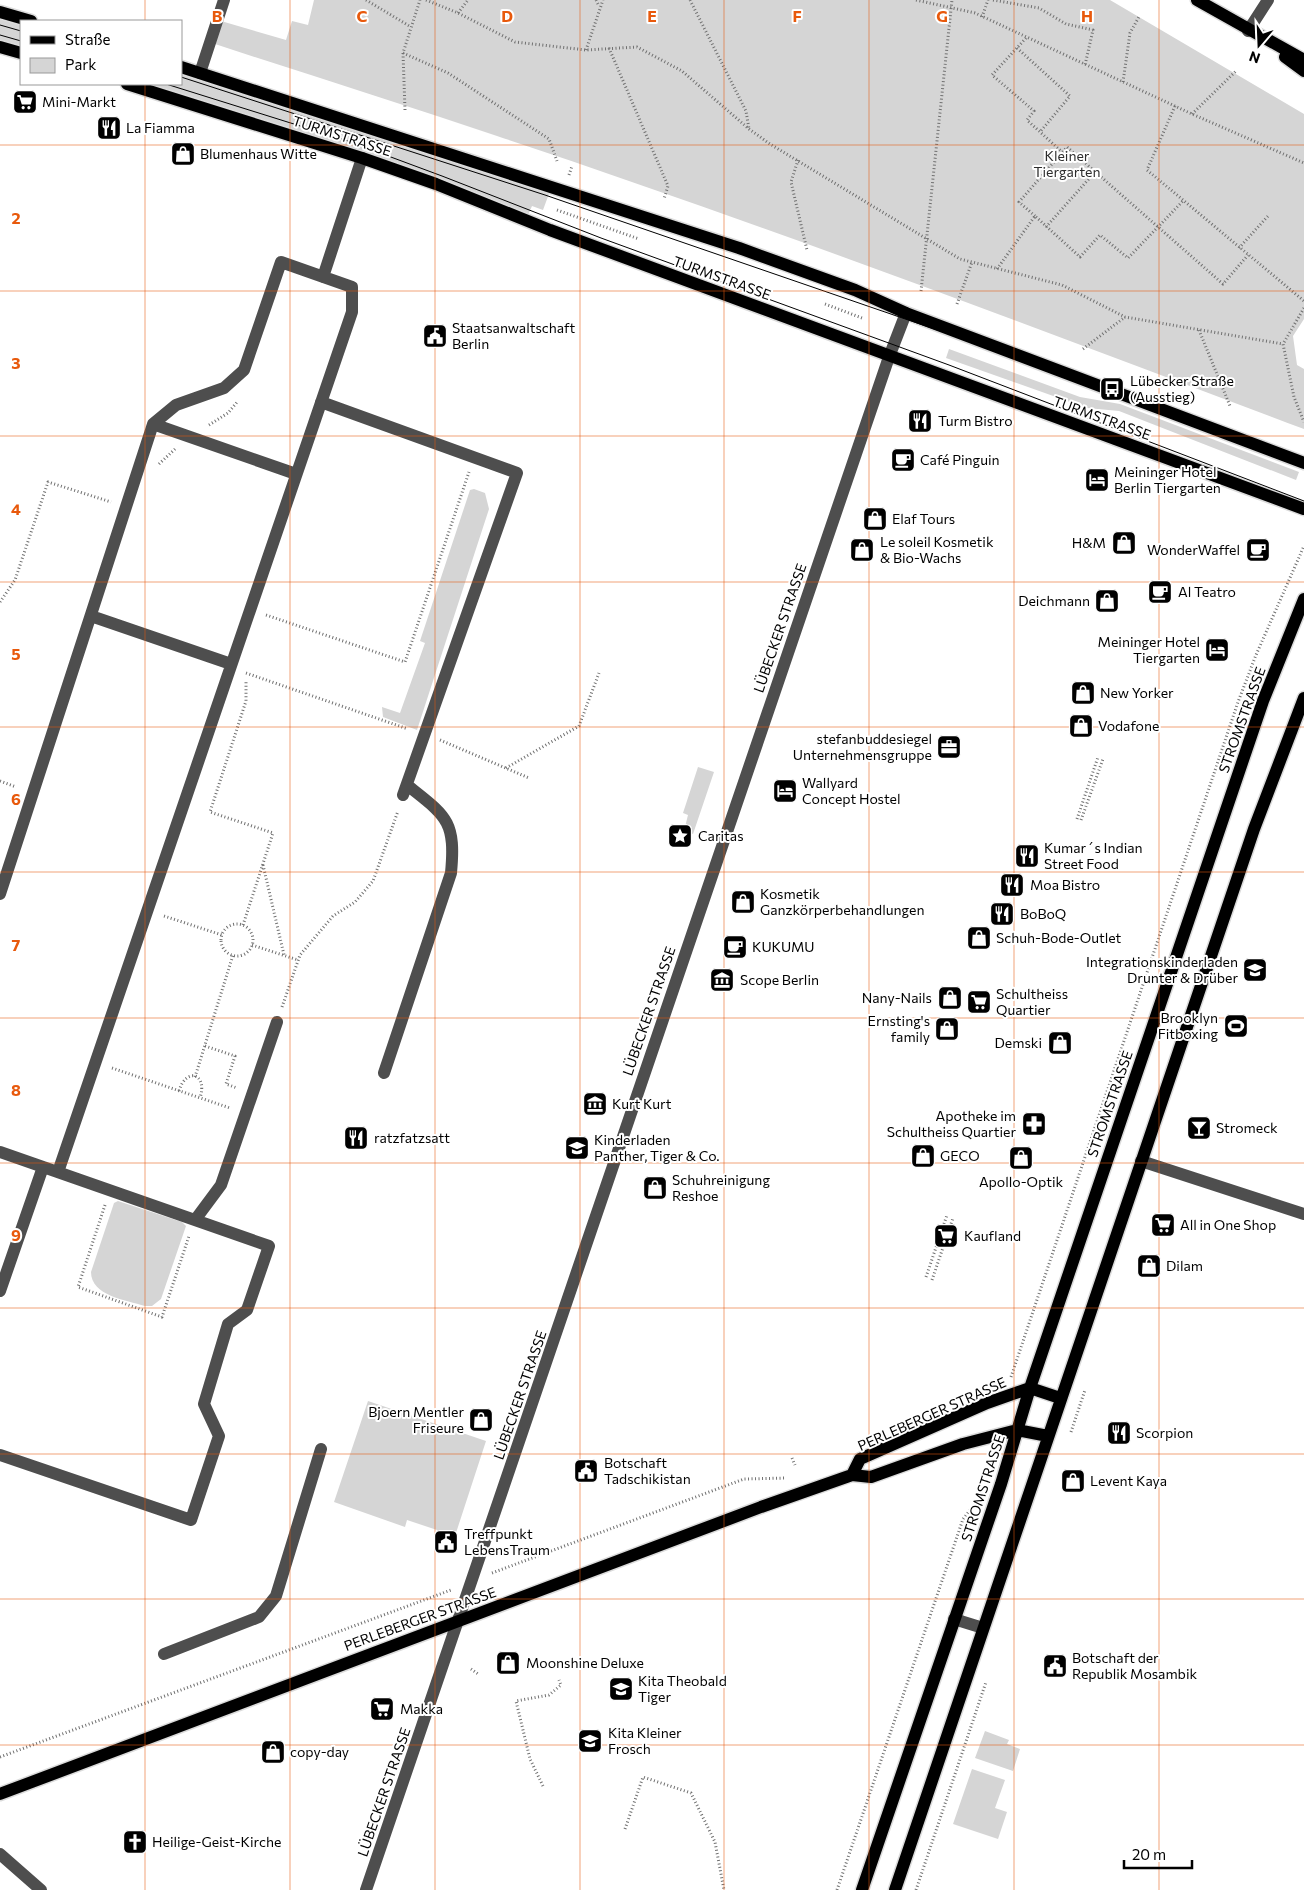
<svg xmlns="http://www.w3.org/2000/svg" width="1304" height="1890" font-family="Commissioner,sans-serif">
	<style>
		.green { fill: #d5d5d5 }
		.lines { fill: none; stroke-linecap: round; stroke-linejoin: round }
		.major-casing { stroke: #dbdbdb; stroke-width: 15 }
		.path { stroke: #707070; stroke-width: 3; stroke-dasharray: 1 2.5; stroke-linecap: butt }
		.minor { stroke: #4e4e4e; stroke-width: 12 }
		.major { stroke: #000; stroke-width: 12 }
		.tram { stroke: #000; stroke-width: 1 }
		.grid { fill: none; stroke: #e8590c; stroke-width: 1; stroke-opacity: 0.55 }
		.labels { text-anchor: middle; stroke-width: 4; stroke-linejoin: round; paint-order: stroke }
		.poi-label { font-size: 14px; fill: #000; stroke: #fff; text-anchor: start }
		.street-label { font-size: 14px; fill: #000; stroke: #fff }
		.park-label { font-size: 14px; fill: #2c2c2c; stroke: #fff }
		.grid-label { font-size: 16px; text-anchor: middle; font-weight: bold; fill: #e8590c; stroke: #fff; stroke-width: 4; stroke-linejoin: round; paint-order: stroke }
	</style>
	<rect width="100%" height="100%" fill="#fff"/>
	<!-- green -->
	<path class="green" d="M314,0h796l194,114v205l-11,17 4,29 7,4v60c-268,-101 -536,-203 -807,-293 -94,-32 -188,-61 -282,-92l6,-23 65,19 6,-19 16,4z
		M0,18l21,6v23l-21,-6z
		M181,71l369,120 -7,19 -11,-4 -4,9 -174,-66 -207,-65h34z
		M949,349l131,48 40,7 179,68 -3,8 -177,-69 -32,-3 -141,-50z
		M474,489l11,4 4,16 -72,221 -34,-13 -1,-10 18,6 25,-70 -5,-2 50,-151z
		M698,767l16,5 -21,62 -9,-3 4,-16 -5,-2z
		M118,1201l64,21 4,4 -25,73 -9,7h-7c-19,-6 -54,-10 -54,-34l23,-69z
		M368,1401l118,40 -31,95 -48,-16 -2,7 -71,-25z
		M985,1731l24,9 -2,4 13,5 -7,22 -38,-13z
		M972,1769l33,11 -10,28 12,4 -9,27 -45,-15z"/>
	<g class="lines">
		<defs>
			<path id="major" d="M1197,0l107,60
				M0,12l31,9
				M0,47l21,6
				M1285,57l19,14
				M181,67l558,181 116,42 51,23 398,150
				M127,84l235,74 74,26 114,46 754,279
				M852,1475l8,-16 127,-56 43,-15 30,10
				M0,1794l761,-287 91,-32 19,2 92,-33 54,-14 31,6
				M862,1890l139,-406 29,-96 233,-687 41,-102
				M895,1890l359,-1061 50,-131"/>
		</defs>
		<!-- major casing -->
		<use href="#major" class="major-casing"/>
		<!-- path -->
		<path class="path" d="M366,0l45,27
			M426,0l32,13 57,29 71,8 51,-3 45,24 67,58 21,15 190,115 102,26 63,32 158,27
			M596,0l3,6
			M690,0l56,111 3,18
			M916,0l59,13 217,101 112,49
			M993,0l46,8 27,16 27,6 -8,35
			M458,13l10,-13
			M982,17l6,-17
			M1026,38l-34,37 42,36 -7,9 35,32
			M609,48l59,138 -4,13
			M1017,48l53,48 -30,36
			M586,50l17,-50
			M403,53l45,20 101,66 8,22
			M1123,82l7,-49 10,-18
			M1175,106l-28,64 157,131
			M405,110l-2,-57 17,-53
			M1192,114l45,-44
			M798,160l-7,22 16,68
			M569,175l3,-9
			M557,210l82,29
			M1035,216l-16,-14 48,-55 156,137 25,-29
			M1046,227l49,-55
			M1239,248l29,-32
			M997,269l38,-53 45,41 20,-22 28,23 55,-57
			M921,291l31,-291
			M825,304l37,14
			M957,304l15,-42
			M1304,308l-21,36 11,53 10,25
			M1199,330l31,76
			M1083,349l42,-32
			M209,425l19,-12 10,-12
			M159,464l16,-15
			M0,602l15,-22 33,-98 63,20
			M266,615l139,47 64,-190
			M246,673l162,56
			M440,740l89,38
			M506,768l73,-42 20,-53
			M0,781l16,6
			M1077,819l21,-62
			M1081,820l22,-61
			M263,865l21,90
			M164,916l58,19
			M221 940a16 16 0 1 1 32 0a16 16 0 1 1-32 0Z
			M243,925l30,-92 -63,-21 36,-111v-21
			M252,945l46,15
			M282,1007l18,-52 33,-39 22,-14 18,-21 25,-70
			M205,1046l30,10 -9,28 11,4
			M112,1068l118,40
			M195,1077l38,-122
			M179,1091c7,-24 29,-18 21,7
			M105,1205l-27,82 84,30 27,-81
			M926,1277l21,-62
			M932,1280l21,-62
			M1011,1377l227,-675 18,-47 48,-109
			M1071,1432l14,-42
			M792,1458l3,7
			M492,1573l252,-94 42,-1
			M471,1669l7,5
			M0,1757l451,-167
			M543,1786l-13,-27 -14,-58 33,-6 12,-10 -2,-5
			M625,1829l18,-52 48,16 24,49 9,48
			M837,1890l126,-371 11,-14
			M916,1890l70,-208"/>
		<!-- minor -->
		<path class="minor" d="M1248,31l20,-31
			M200,73l24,-73
			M323,277l39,-119
			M321,402l196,71 -114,322
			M153,424l143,50
			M91,616l140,48
			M0,894l153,-470 23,-19 48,-17 20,-18 37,-108 71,25v25l-294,860
			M384,1073l67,-200c5,-53 -5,-57 -44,-88
			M0,1152l269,94 -22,64 -19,14 -24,80 15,32 -28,84 -191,-65
			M1141,1161l163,53
			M195,1220l26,-35 56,-163
			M0,1291l43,-124
			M954,1619l29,9
			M164,1654l95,-37 17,-21 45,-147
			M0,1854l41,36
			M366,1890c176,-511 348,-1023 523,-1533l17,-44"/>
		<!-- major -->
		<use href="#major" class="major"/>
		<!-- tram -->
		<path class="tram" d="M0,25l21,6
			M0,35l21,6
			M181,77l364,118 401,138 358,135
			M166,84l179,56 97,36 159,62 348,127 355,136"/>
	</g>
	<!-- grid -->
	<path class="grid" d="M145,0v21M290,0v1890M435,0v1890M580,0v1890M724,0v1890M869,0v1890M1014,0v1890M1159,0v1890M145,84v1806M0,145h1304M0,291h1304M0,436h1304M0,582h1304M0,727h1304M0,872h1304M0,1018h1304M0,1163h1304M0,1308h1304M0,1454h1304M0,1599h1304M0,1745h1304"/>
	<!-- icons -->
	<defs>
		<symbol id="supermarket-square" viewBox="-11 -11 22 22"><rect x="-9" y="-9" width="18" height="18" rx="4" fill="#000" stroke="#fff"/><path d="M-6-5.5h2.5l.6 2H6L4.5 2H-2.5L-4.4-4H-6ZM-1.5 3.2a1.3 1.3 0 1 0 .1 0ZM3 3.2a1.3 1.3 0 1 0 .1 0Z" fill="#fff"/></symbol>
		<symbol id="restaurant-square" viewBox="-11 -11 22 22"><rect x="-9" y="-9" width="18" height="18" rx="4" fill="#000" stroke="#fff"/><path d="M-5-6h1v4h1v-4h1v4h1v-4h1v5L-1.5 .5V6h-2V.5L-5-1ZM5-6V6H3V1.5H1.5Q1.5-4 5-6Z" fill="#fff"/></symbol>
		<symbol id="shop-square" viewBox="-11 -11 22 22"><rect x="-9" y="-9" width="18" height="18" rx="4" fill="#000" stroke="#fff"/><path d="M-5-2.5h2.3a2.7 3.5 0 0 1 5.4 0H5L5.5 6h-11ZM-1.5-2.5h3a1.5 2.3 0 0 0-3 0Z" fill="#fff"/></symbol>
		<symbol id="civic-square" viewBox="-11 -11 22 22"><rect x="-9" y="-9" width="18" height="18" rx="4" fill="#000" stroke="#fff"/><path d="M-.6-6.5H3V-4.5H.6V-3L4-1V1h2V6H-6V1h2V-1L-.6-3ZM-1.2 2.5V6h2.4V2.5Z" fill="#fff"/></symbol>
		<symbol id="bus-square" viewBox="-11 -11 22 22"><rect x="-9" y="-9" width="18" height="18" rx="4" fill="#000" stroke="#fff"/><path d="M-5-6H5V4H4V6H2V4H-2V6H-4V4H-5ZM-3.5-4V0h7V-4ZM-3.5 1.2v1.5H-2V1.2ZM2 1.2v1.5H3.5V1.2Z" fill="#fff"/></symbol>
		<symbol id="cafe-square" viewBox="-11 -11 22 22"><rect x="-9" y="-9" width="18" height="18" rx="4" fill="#000" stroke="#fff"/><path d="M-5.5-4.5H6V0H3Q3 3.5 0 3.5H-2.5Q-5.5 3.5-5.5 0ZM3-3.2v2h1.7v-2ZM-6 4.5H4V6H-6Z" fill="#fff"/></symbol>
		<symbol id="hotel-square" viewBox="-11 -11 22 22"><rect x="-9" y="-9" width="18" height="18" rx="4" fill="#000" stroke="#fff"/><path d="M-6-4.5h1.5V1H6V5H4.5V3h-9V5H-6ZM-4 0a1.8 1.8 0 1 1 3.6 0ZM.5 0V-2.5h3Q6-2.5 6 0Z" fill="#fff"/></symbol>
		<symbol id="office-square" viewBox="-11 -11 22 22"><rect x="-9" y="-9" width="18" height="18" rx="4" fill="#000" stroke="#fff"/><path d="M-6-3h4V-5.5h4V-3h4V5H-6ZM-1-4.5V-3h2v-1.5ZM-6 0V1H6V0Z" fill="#fff"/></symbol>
		<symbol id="sight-square" viewBox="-11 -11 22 22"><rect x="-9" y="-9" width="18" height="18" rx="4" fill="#000" stroke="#fff"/><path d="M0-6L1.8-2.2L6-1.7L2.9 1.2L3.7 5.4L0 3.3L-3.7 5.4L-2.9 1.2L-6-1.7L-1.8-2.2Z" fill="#fff"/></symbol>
		<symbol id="school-square" viewBox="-11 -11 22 22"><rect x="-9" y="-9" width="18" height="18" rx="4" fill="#000" stroke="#fff"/><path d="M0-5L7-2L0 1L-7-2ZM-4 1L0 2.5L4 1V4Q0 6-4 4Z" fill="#fff"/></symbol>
		<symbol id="museum-square" viewBox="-11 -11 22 22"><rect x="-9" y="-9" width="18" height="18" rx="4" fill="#000" stroke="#fff"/><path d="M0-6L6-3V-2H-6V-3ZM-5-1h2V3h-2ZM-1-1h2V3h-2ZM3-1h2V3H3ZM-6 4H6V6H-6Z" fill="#fff"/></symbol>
		<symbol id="stadium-square" viewBox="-11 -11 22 22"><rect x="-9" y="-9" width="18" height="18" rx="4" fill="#000" stroke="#fff"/><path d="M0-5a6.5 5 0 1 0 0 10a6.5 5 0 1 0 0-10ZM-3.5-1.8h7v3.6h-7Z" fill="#fff"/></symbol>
		<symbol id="pharmacy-square" viewBox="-11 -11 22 22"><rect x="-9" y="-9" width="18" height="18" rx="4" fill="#000" stroke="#fff"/><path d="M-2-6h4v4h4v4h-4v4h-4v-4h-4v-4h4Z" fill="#fff"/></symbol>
		<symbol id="bar-square" viewBox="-11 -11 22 22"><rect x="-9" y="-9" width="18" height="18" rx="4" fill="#000" stroke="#fff"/><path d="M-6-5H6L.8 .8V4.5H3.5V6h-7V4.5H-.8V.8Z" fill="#fff"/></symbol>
		<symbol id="church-square" viewBox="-11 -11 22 22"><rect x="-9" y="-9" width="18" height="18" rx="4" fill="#000" stroke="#fff"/><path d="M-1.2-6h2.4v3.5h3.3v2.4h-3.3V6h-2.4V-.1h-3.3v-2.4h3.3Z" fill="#fff"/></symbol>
	</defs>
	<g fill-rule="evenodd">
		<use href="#supermarket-square" x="11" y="88" width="28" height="28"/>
		<use href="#restaurant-square" x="95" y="114" width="28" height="28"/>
		<use href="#shop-square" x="169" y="140" width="28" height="28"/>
		<use href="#civic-square" x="421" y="322" width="28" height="28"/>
		<use href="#bus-square" x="1098" y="375" width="28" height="28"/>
		<use href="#restaurant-square" x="906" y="407" width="28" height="28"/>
		<use href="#cafe-square" x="889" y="446" width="28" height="28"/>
		<use href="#hotel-square" x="1083" y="466" width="28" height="28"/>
		<use href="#shop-square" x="861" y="505" width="28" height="28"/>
		<use href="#shop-square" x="1110" y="529" width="28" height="28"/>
		<use href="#shop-square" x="848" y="536" width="28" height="28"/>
		<use href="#cafe-square" x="1244" y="536" width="28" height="28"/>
		<use href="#cafe-square" x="1146" y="578" width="28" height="28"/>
		<use href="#shop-square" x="1093" y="587" width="28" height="28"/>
		<use href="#hotel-square" x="1203" y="636" width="28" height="28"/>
		<use href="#shop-square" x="1069" y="679" width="28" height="28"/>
		<use href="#shop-square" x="1067" y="712" width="28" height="28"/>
		<use href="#office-square" x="935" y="733" width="28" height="28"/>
		<use href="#hotel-square" x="771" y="777" width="28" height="28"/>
		<use href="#sight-square" x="666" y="822" width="28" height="28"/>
		<use href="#restaurant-square" x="1013" y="842" width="28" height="28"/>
		<use href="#restaurant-square" x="998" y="871" width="28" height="28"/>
		<use href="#shop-square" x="729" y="888" width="28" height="28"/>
		<use href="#restaurant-square" x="988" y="900" width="28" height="28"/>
		<use href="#shop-square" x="965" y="924" width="28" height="28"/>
		<use href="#cafe-square" x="721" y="933" width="28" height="28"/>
		<use href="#school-square" x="1241" y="956" width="28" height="28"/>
		<use href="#museum-square" x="708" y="966" width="28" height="28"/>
		<use href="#shop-square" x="936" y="984" width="28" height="28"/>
		<use href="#supermarket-square" x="965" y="988" width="28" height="28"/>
		<use href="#stadium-square" x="1222" y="1012" width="28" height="28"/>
		<use href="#shop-square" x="933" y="1015" width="28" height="28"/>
		<use href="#shop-square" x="1046" y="1029" width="28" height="28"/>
		<use href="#museum-square" x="581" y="1090" width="28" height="28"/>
		<use href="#pharmacy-square" x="1020" y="1110" width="28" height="28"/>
		<use href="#bar-square" x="1185" y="1114" width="28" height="28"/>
		<use href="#restaurant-square" x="342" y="1124" width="28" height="28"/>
		<use href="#school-square" x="563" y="1134" width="28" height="28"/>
		<use href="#shop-square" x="909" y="1142" width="28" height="28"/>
		<use href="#shop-square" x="1007" y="1144" width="28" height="28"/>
		<use href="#shop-square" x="641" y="1174" width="28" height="28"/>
		<use href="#supermarket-square" x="1149" y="1211" width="28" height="28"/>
		<use href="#supermarket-square" x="932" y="1222" width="28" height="28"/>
		<use href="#shop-square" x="1135" y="1252" width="28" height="28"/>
		<use href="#shop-square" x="467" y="1406" width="28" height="28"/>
		<use href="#restaurant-square" x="1105" y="1419" width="28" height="28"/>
		<use href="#civic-square" x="572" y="1457" width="28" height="28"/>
		<use href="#shop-square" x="1059" y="1467" width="28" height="28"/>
		<use href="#civic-square" x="432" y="1528" width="28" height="28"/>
		<use href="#shop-square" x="494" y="1649" width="28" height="28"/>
		<use href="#civic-square" x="1041" y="1652" width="28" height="28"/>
		<use href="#school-square" x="607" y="1675" width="28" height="28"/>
		<use href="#supermarket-square" x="368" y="1695" width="28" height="28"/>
		<use href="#school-square" x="576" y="1727" width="28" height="28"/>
		<use href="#shop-square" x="259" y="1738" width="28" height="28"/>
		<use href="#church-square" x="121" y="1828" width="28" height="28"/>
	</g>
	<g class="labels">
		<!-- poi labels -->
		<g class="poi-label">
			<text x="42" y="107">Mini-Markt</text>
			<text x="126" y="133">La Fiamma</text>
			<text x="200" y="159">Blumenhaus Witte</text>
			<text x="452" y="333">Staatsanwaltschaft<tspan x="452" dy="16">Berlin</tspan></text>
			<text x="1130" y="386">Lübecker Straße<tspan x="1130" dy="16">(Ausstieg)</tspan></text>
			<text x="938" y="426">Turm Bistro</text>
			<text x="920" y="465">Café Pinguin</text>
			<text x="1114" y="477">Meininger Hotel<tspan x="1114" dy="16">Berlin Tiergarten</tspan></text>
			<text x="892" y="524">Elaf Tours</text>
			<text x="880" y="547">Le soleil Kosmetik<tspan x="880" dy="16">&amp; Bio-Wachs</tspan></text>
			<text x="1106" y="548" text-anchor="end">H&amp;M</text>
			<text x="1240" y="555" text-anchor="end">WonderWaffel</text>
			<text x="1178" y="597">Al Teatro</text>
			<text x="1090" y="606" text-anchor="end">Deichmann</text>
			<text x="1200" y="647" text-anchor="end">Meininger Hotel<tspan x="1200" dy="16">Tiergarten</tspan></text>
			<text x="1100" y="698">New Yorker</text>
			<text x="1098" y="731">Vodafone</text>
			<text x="932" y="744" text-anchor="end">stefanbuddesiegel<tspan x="932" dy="16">Unternehmensgruppe</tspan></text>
			<text x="802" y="788">Wallyard<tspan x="802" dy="16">Concept Hostel</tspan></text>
			<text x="698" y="841">Caritas</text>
			<text x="1044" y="853">Kumar´s Indian<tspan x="1044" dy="16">Street Food</tspan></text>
			<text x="1030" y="890">Moa Bistro</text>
			<text x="760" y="899">Kosmetik<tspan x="760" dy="16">Ganzkörperbehandlungen</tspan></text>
			<text x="1020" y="919">BoBoQ</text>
			<text x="996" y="943">Schuh-Bode-Outlet</text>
			<text x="752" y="952">KUKUMU</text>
			<text x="1238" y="967" text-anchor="end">Integrationskinderladen<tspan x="1238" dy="16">Drunter &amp; Drüber</tspan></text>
			<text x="740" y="985">Scope Berlin</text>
			<text x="996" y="999">Schultheiss<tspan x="996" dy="16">Quartier</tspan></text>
			<text x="932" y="1003" text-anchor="end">Nany-Nails</text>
			<text x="1218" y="1023" text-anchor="end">Brooklyn<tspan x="1218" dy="16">Fitboxing</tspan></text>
			<text x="930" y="1026" text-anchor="end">Ernsting's<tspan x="930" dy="16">family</tspan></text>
			<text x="1042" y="1048" text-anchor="end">Demski</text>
			<text x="612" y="1109">Kurt Kurt</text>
			<text x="1016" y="1121" text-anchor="end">Apotheke im<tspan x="1016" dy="16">Schultheiss Quartier</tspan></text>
			<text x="1216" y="1133">Stromeck</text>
			<text x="374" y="1143">ratzfatzsatt</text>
			<text x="594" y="1145">Kinderladen<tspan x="594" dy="16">Panther, Tiger &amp; Co.</tspan></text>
			<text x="940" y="1161">GECO</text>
			<text x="672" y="1185">Schuhreinigung<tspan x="672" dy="16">Reshoe</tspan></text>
			<text x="1021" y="1187" text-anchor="middle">Apollo-Optik</text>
			<text x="1180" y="1230">All in One Shop</text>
			<text x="964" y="1241">Kaufland</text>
			<text x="1166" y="1271">Dilam</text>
			<text x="464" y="1417" text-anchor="end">Bjoern Mentler<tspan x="464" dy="16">Friseure</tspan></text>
			<text x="1136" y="1438">Scorpion</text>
			<text x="604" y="1468">Botschaft<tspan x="604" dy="16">Tadschikistan</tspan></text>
			<text x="1090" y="1486">Levent Kaya</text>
			<text x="464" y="1539">Treffpunkt<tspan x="464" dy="16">LebensTraum</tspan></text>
			<text x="1072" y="1663">Botschaft der<tspan x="1072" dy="16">Republik Mosambik</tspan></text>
			<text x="526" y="1668">Moonshine Deluxe</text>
			<text x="638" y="1686">Kita Theobald<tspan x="638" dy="16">Tiger</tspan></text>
			<text x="400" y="1714">Makka</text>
			<text x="608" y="1738">Kita Kleiner<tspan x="608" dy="16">Frosch</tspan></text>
			<text x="290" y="1757">copy-day</text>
			<text x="152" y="1847">Heilige-Geist-Kirche</text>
		</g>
		<!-- street labels -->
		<g class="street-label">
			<text transform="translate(342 136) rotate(18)" y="5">TURMSTRASSE</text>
			<text transform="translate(722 278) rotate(20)" y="5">TURMSTRASSE</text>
			<text transform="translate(1102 418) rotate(20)" y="5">TURMSTRASSE</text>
			<text transform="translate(780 628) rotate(-71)" y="5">LÜBECKER STRASSE</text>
			<text transform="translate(1242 720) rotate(-70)" y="5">STROMSTRASSE</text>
			<text transform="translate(649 1011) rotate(-71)" y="5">LÜBECKER STRASSE</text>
			<text transform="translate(1110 1104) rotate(-71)" y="5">STROMSTRASSE</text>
			<text transform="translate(520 1395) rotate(-71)" y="5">LÜBECKER STRASSE</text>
			<text transform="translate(932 1414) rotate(-24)" y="5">PERLEBERGER STRASSE</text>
			<text transform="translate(983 1488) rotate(-72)" y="5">STROMSTRASSE</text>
			<text transform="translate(420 1619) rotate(-20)" y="5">PERLEBERGER STRASSE</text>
			<text transform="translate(384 1792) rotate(-71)" y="5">LÜBECKER STRASSE</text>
		</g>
		<!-- park labels -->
		<g class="park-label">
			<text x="1067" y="161">Kleiner<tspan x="1067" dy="16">Tiergarten</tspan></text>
		</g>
	</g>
	<g class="grid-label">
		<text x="217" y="22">B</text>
		<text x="362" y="22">C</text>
		<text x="507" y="22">D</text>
		<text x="652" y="22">E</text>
		<text x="797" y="22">F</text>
		<text x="942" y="22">G</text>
		<text x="1087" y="22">H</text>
		<text x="16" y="224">2</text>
		<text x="16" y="369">3</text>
		<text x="16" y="515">4</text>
		<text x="16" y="660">5</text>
		<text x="16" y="805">6</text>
		<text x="16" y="951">7</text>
		<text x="16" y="1096">8</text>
		<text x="16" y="1241">9</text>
	</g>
	<!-- legend -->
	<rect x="20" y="20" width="162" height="65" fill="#ffffff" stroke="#999999"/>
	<rect x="30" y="36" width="25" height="8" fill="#000000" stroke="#999999"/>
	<text x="65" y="45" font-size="15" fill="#000000">Straße</text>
	<rect x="30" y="58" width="25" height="15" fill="#d5d5d5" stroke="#999999"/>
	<text x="65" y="70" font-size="15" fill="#000000">Park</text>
	<!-- north arrow -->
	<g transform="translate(1259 45) rotate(199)" stroke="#ffffff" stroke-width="4" paint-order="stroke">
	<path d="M0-4L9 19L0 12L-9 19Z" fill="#000000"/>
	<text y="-8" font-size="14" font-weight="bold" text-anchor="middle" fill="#000000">N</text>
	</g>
	<!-- scale -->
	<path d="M1124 1860v8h68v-8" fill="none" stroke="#000000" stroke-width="2.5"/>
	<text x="1132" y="1860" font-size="15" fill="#000000" stroke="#ffffff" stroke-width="4" paint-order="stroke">20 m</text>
</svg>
